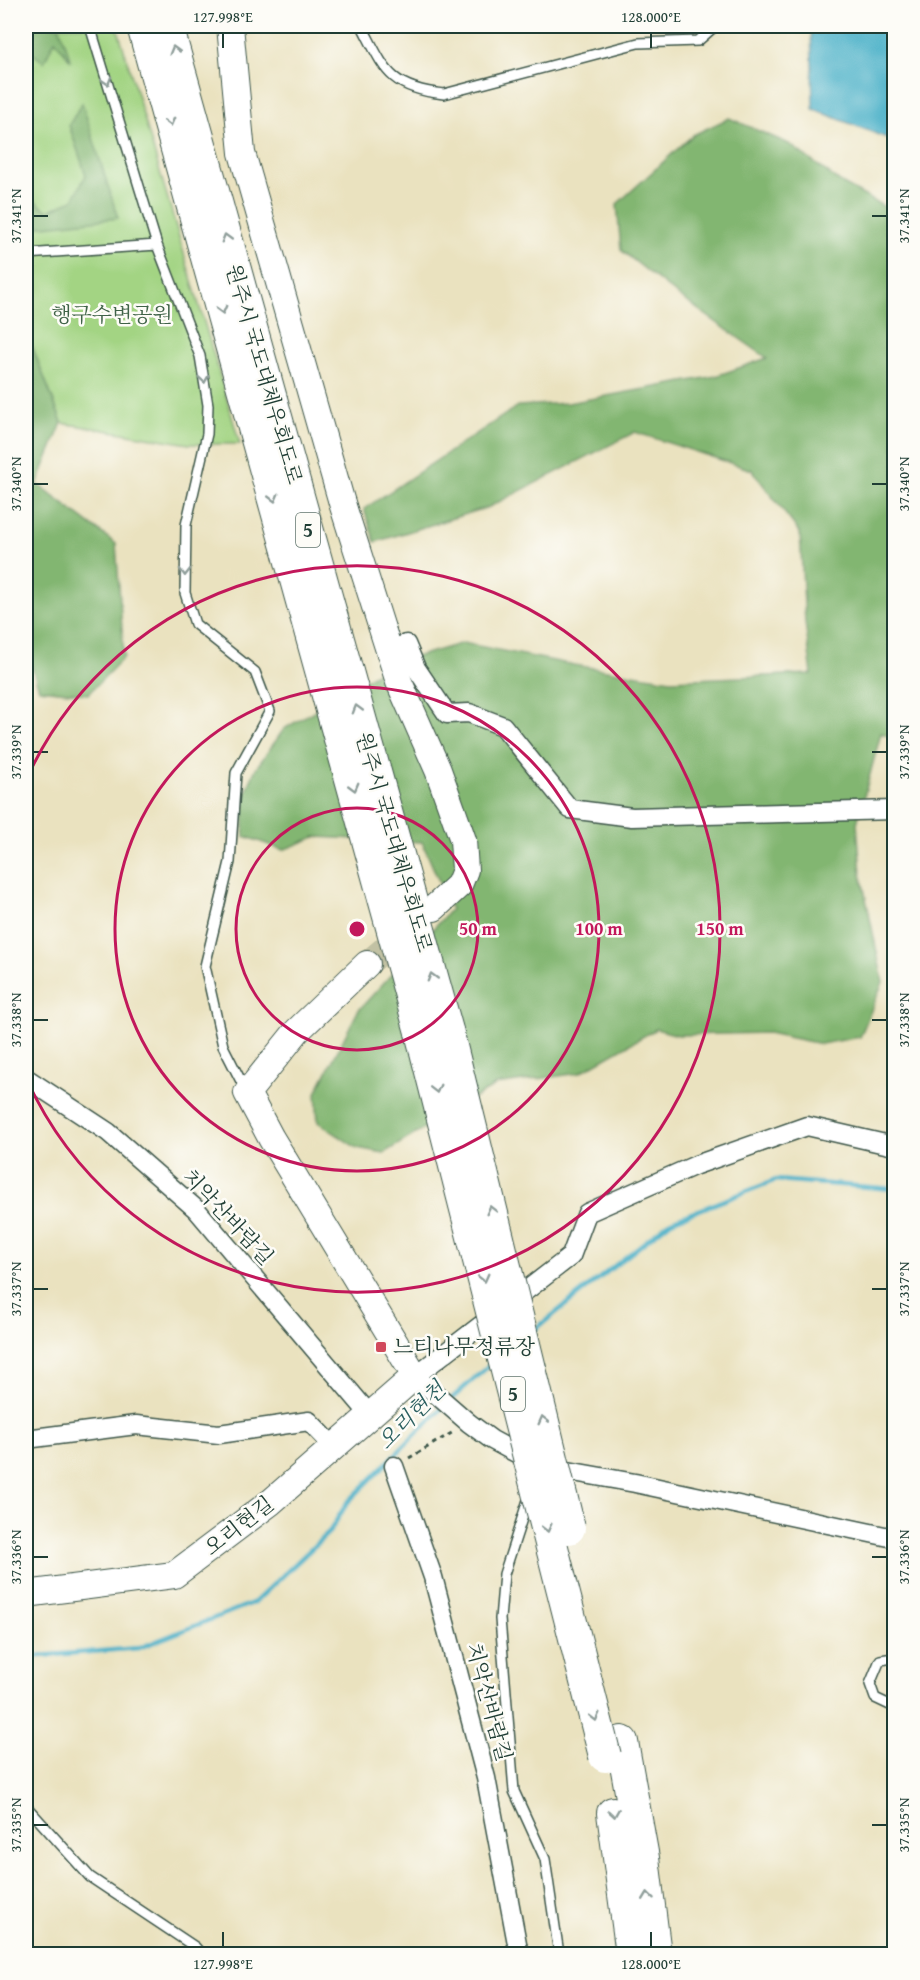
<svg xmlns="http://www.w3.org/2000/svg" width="920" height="1980" font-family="'Gentium Book Plus','Noto Serif KR',serif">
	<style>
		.green { fill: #a3d483; stroke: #61885c; stroke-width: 1.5 }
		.forest { fill: #82b671; stroke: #507a52; stroke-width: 1.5 }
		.water { fill: #49b0c8; stroke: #34767e; stroke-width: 1.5 }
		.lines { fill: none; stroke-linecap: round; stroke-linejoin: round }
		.stream { stroke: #49b0c8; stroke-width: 4.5 }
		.secondary-tunnel { stroke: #c1c1a3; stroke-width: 26; stroke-dasharray: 26 13; stroke-linecap: butt }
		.lane-casing { stroke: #3d5649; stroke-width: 12 }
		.street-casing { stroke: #3d5649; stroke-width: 21 }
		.secondary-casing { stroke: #3d5649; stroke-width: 28 }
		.highway-casing { stroke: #3d5649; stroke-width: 34 }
		.path { stroke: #3d5649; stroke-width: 3; stroke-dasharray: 4.5 4.5; stroke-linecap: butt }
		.lane { stroke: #fff; stroke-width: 9 }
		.street { stroke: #fff; stroke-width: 18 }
		.secondary { stroke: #fff; stroke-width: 26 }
		.highway { stroke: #fff; stroke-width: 32 }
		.highway-bridge-casing { stroke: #3d5649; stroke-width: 34; stroke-linecap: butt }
		.highway-bridge { stroke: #fff; stroke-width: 32 }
		.oneway { stroke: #8f9e9a }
		.ticks { fill: none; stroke: #1f3d34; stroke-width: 2 }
		.ring { fill: none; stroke: #c2185b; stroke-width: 3 }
		.poi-dot { fill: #d1495b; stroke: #fdfcf7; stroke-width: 2 }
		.labels { text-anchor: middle; stroke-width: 5; stroke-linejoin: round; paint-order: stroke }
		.shield { fill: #fdfcf7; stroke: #62766e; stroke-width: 1.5 }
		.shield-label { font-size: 20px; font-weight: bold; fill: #1f3d34 }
		.park-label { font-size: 21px; fill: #406348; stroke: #fdfcf7 }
		.street-label { font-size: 21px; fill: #1f3d34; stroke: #fdfcf7 }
		.poi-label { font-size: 21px; fill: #1f3d34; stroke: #fdfcf7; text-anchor: start }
		.water-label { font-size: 22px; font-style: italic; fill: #2c6060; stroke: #fdfcf7 }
		.centre { fill: #c2185b; stroke: #fdfcf7; stroke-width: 3 }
		.ring-label { font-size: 18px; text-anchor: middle; font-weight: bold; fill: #c2185b; stroke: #fdfcf7; stroke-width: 5; stroke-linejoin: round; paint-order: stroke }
		.neatline { fill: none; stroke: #1f3d34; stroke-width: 2 }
		.ticks-label { font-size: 15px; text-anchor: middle; fill: #1f3d34 }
	</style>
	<rect width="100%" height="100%" fill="#fdfcf7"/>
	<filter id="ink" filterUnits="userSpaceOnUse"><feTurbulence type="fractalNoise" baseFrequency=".0167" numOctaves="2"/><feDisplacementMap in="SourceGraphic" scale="12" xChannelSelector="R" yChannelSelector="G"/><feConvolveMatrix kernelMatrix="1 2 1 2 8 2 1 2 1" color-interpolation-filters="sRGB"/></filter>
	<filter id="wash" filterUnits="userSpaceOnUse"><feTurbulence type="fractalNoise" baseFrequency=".008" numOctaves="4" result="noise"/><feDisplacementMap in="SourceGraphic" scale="24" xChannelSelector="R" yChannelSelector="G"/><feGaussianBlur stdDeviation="1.35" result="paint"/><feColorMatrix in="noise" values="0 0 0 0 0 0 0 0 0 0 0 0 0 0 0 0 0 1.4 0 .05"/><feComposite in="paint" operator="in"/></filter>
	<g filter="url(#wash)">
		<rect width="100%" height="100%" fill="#eae2bf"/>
		<!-- green -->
		<path class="green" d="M26,26h91l123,418h-51l-127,-21 -36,-92z"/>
		<!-- forest -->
		<path class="forest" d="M34,26h25l12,35 -16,-21 -11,22 -18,-13 9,-16z
			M82,103l36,115 -92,10v-28l6,-1 16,12 25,-11 13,-25 -17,-50z
			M729,118l60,26 54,40 51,28v526l-13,-5 -24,90 4,51 22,108 -23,55 -39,7 -53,-11 -90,2 -22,-6 -77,44 -83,12 -112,68 -27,-5 -39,-26 -2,-29 42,-82 93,-102 -29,-67 -107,-5 -32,13 -39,-14v-39l12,-29 28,-39 107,-65 72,-21 111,22 97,15 141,-6 -7,-52 -5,-89 -48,-63 -117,-38 -146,75 -114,35 -11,-33 154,-103 50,-3 148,-27 51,-18 -91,-64 -55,-44 -4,-46 76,-69z
			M26,331l36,92 -25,61 79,60 8,113 -36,37 -49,-5 -13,-39z"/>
		<!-- water -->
		<path class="water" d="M811,26h83v115l-81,-32z"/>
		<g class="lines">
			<!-- stream -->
			<path class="stream" d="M533,1331l138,-110 105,-41 118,9
				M450,1400l43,-38
				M26,1657l113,-9 116,-46 75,-71 17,-28 97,-97"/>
		</g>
	</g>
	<g filter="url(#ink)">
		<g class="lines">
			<!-- secondary-tunnel -->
			<path class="secondary-tunnel" d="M367,964l42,-35"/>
			<defs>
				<path id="lane" d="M90,26l67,219 43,111 8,49 -1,29 -21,91 -1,68 10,31 60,48 15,39 -34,62 -6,89 -25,104 18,80 23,45
					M362,26c23,44 27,62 82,68l194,-51 60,-2 17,-15
					M26,254l131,-9
					M529,1497l-25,77 -4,45 14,172 31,68 14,95
					M894,1658l-14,2 -10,24 5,14 19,9
					M26,1806l64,71 105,70 6,7"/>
				<path id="street" d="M389,650l17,-6 10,24 31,46 22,-1 34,13 67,83 62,8 262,-7
					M26,1078l82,54 88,77 174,206
					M894,1146l-87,-20 -111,39 -109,48 -16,43 -156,120 54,47 23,17 48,26 95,17 259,55
					M26,1439l110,-14 83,9 90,-13 25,26
					M394,1466l39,111 53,201 33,176"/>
				<path id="secondary" d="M230,26l12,127 100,350 57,179 39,88 25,70 2,30 -6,15 -25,23
					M26,1594l148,-19 97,-73 144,-126 -144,-238 -24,-45 50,-62 70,-67"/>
				<path id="highway" d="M143,26l278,1006
					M167,26l281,1008
					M622,1742l21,116 12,96
					M613,1813l19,141"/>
			</defs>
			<!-- lane casing -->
			<use href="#lane" class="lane-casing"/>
			<!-- street casing -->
			<use href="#street" class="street-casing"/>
			<!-- secondary casing -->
			<use href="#secondary" class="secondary-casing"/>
			<!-- highway casing -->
			<use href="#highway" class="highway-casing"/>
			<!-- path -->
			<path class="path" d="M409,1458l46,-27"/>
			<!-- lane -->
			<use href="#lane" class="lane"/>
			<!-- street -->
			<use href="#street" class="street"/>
			<!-- secondary -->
			<use href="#secondary" class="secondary"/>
			<!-- highway -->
			<use href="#highway" class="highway"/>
			<defs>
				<path id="highway-bridge" d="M421,1032l184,724
					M448,1034l121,494"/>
			</defs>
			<!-- highway-bridge casing -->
			<use href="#highway-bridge" class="highway-bridge-casing"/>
			<!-- highway-bridge -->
			<use href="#highway-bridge" class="highway-bridge"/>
		</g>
		<!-- one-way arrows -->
		<defs><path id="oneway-chevron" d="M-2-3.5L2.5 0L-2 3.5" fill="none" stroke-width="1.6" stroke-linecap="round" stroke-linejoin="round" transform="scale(1.5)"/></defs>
		<g class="oneway">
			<use href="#oneway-chevron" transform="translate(174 50) rotate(-106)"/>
			<use href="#oneway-chevron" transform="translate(107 81) rotate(73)"/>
			<use href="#oneway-chevron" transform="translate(170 122) rotate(75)"/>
			<use href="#oneway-chevron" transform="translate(226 238) rotate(-106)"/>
			<use href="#oneway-chevron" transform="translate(222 310) rotate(75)"/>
			<use href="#oneway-chevron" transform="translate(204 379) rotate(81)"/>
			<use href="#oneway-chevron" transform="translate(274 498) rotate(75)"/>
			<use href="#oneway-chevron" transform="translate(185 572) rotate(91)"/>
			<use href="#oneway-chevron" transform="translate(357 709) rotate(-106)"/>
			<use href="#oneway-chevron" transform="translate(354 787) rotate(75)"/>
			<use href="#oneway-chevron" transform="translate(432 977) rotate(-106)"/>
			<use href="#oneway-chevron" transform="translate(436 1089) rotate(76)"/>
			<use href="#oneway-chevron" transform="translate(491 1210) rotate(-104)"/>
			<use href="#oneway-chevron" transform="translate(484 1278) rotate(76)"/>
			<use href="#oneway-chevron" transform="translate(543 1420) rotate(-104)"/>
			<use href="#oneway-chevron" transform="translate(547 1528) rotate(76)"/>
			<use href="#oneway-chevron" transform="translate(595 1717) rotate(76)"/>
			<use href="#oneway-chevron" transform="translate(614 1813) rotate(81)"/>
			<use href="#oneway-chevron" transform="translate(648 1896) rotate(-97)"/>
		</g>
	</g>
	<!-- ticks -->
	<path class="ticks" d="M223,33v15M651,33v15M33,216h15M872,216h15M33,484h15M872,484h15M33,752h15M872,752h15M33,1020h15M872,1020h15M33,1289h15M872,1289h15M33,1557h15M872,1557h15M33,1825h15M872,1825h15M223,1932v15M651,1932v15"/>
	<!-- distance rings -->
	<g class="ring">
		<circle cx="357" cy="929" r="121"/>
		<circle cx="357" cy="929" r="242"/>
		<path d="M27 778A363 363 0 1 1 27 1080"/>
	</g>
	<!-- markers -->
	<rect class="poi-dot" x="375" y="1341" width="12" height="12" rx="3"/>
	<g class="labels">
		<!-- shield labels -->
		<g class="shield">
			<rect x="296" y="513" width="24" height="34" rx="4.5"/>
			<rect x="501" y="1377" width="24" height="34" rx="4.5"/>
		</g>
		<g class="shield-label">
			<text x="308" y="537">5</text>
			<text x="513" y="1401">5</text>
		</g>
		<!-- park labels -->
		<g class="park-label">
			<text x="112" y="322">행구수변공원</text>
		</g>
		<!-- street labels -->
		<g class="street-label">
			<text transform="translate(264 374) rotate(74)" y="7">원주시 국도대체우회도로</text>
			<text transform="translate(394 842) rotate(74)" y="7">원주시 국도대체우회도로</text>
			<text transform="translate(228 1217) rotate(47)" y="7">치악산바람길</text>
			<text transform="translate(239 1526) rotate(-38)" y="7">오리현길</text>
			<text transform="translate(489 1702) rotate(75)" y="7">치악산바람길</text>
		</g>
		<!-- poi labels -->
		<g class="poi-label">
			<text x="393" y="1354">느티나무정류장</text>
		</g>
		<!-- water labels -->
		<g class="water-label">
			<text transform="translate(411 1415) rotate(-45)" y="8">오리현천</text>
		</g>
	</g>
	<circle cx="357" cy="929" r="9" class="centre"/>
	<g class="ring-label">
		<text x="478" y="935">50 m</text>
		<text x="599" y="935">100 m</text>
		<text x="720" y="935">150 m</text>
	</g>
	<!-- margin -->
	<rect width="920" height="1980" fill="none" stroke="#fdfcf7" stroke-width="66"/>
	<rect x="33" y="33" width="854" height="1914" class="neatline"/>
	<g class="ticks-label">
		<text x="223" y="22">127.998°E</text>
		<text x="651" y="22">128.000°E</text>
		<text transform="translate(16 216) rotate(-90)" y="5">37.341°N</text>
		<text transform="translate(904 216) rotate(-90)" y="5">37.341°N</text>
		<text transform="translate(16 484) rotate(-90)" y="5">37.340°N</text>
		<text transform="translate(904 484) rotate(-90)" y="5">37.340°N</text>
		<text transform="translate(16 752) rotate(-90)" y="5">37.339°N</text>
		<text transform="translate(904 752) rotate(-90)" y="5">37.339°N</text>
		<text transform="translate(16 1020) rotate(-90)" y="5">37.338°N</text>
		<text transform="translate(904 1020) rotate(-90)" y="5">37.338°N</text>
		<text transform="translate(16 1289) rotate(-90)" y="5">37.337°N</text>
		<text transform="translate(904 1289) rotate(-90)" y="5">37.337°N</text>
		<text transform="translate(16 1557) rotate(-90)" y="5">37.336°N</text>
		<text transform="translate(904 1557) rotate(-90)" y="5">37.336°N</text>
		<text transform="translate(16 1825) rotate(-90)" y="5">37.335°N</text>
		<text transform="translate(904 1825) rotate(-90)" y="5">37.335°N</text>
		<text x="223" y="1969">127.998°E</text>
		<text x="651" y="1969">128.000°E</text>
	</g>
</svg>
